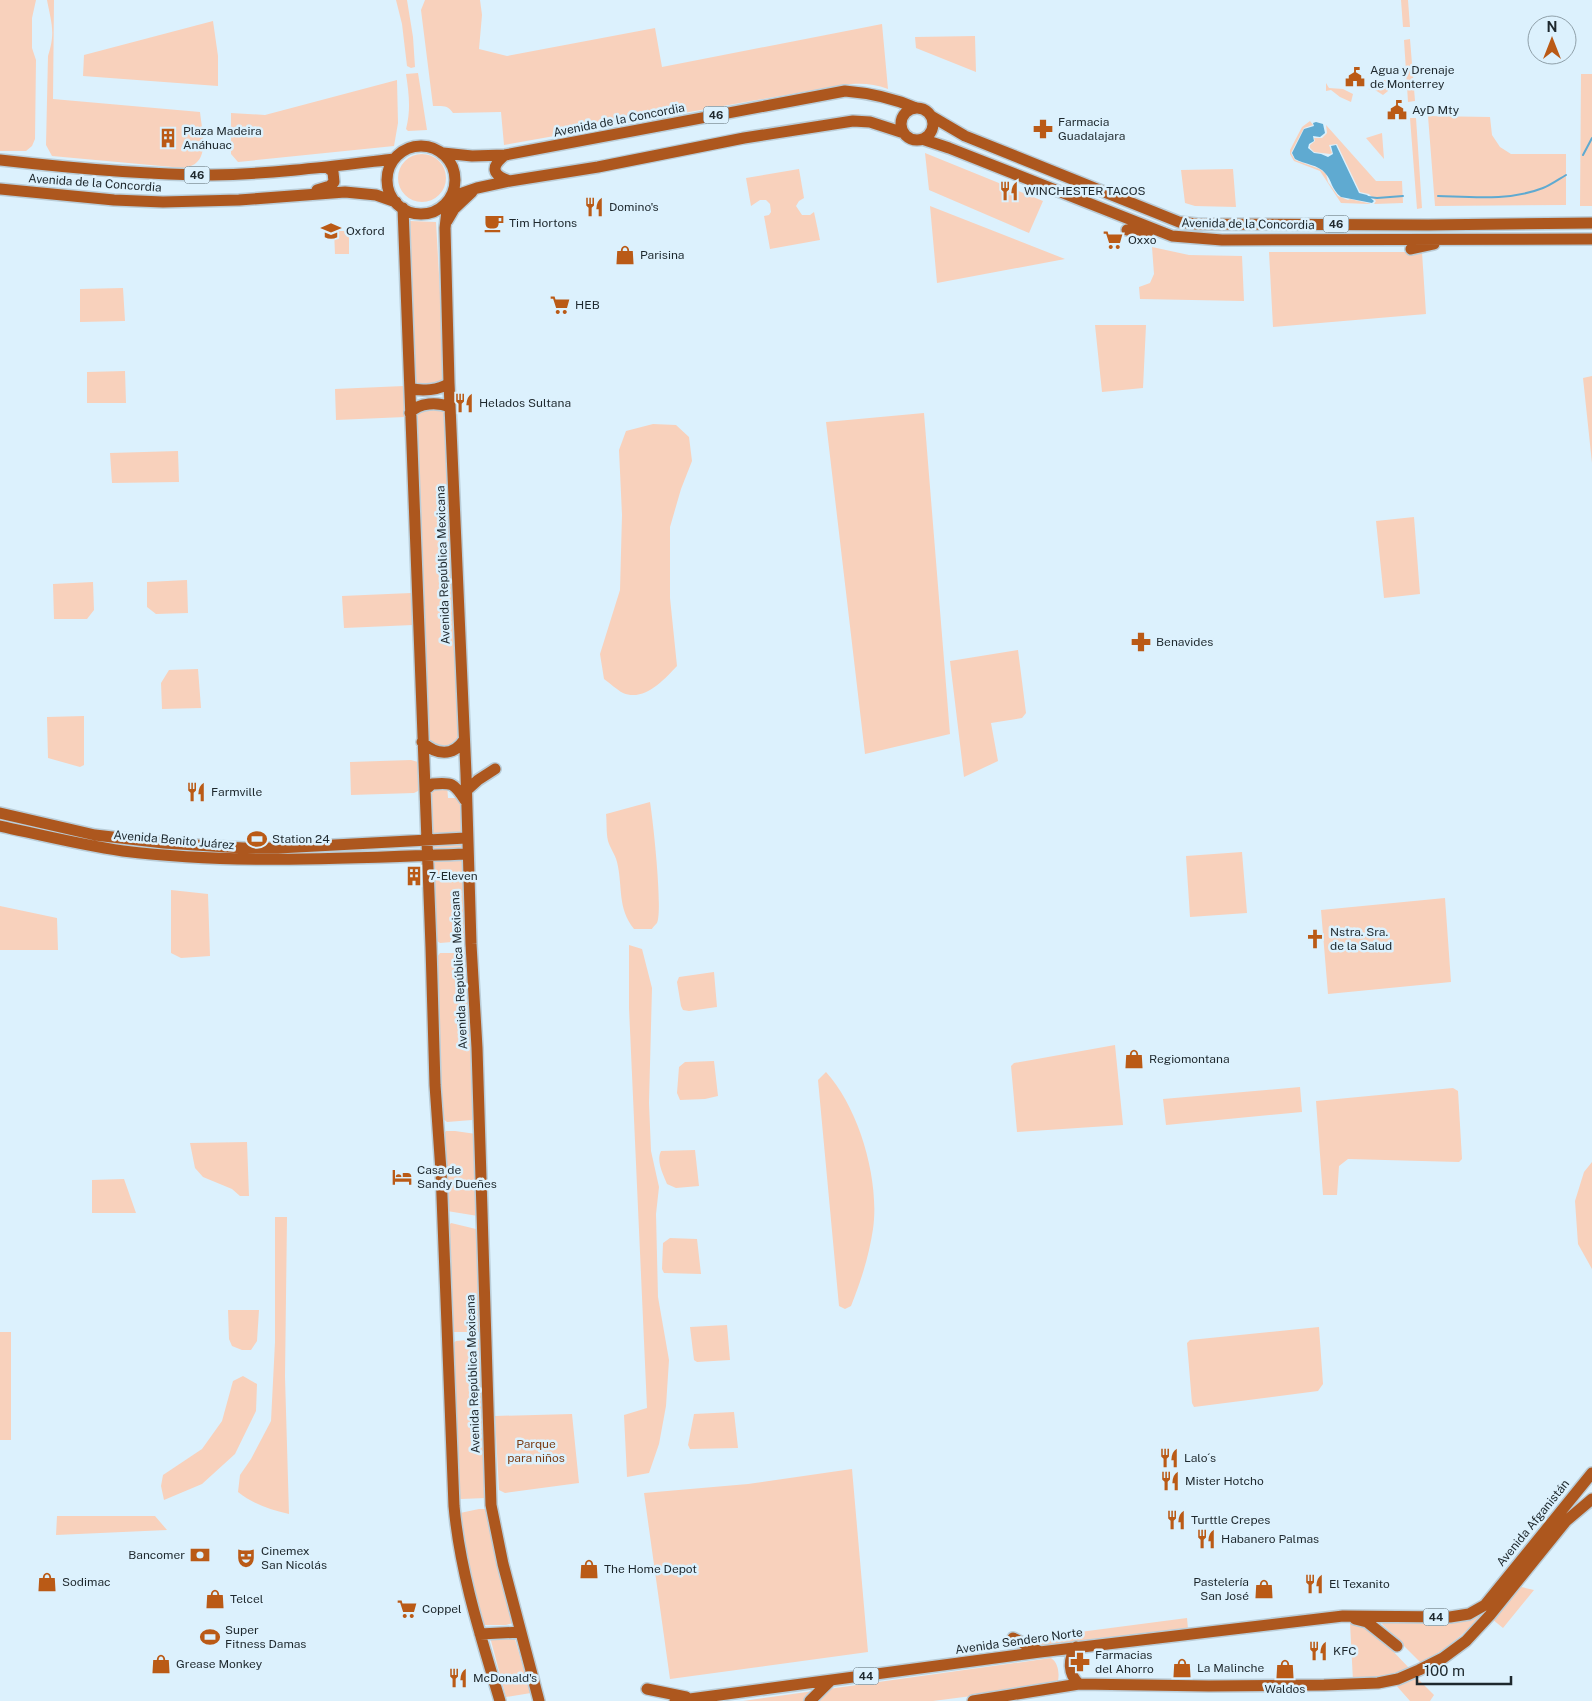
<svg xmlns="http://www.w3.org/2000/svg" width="1592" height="1701" font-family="'Public Sans',sans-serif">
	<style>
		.green { fill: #f8d1bc }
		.water { fill: #5faad1 }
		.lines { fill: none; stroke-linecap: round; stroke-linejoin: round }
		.stream { stroke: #5faad1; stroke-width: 2 }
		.major-casing { stroke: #bacdd8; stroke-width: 14 }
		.major { stroke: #ad571e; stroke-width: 11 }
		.labels { text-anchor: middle; stroke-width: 5; stroke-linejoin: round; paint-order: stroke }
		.shield { fill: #dcf1fd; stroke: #57646b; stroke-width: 1 }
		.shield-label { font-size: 11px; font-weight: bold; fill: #1e282d }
		.poi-label { font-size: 12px; fill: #1e282d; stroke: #dcf1fd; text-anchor: start }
		.street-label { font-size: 12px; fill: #1e282d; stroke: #dcf1fd }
		.park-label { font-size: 12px; fill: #7b3e16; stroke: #dcf1fd }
	</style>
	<rect width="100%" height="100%" fill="#dcf1fd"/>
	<!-- green -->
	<path class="green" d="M0,0h36l-4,18v30l4,12 -1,79 -3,7 -6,5h-26z
		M47,0h7l-1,99 147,13c2,21 12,53 -17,56l-131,-12 -6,-11 2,-89c8,-24 3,-34 -1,-56z
		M396,0h11l6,37 2,30 -4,1 -4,-2 -5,-42z
		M425,0h55l2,15 -3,34 28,7 148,-28 7,39 220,-43 6,65c-16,-6 -29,-6 -46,-4l-338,60 -3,-33 -48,1c-5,-8 -10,-7 -20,-7l-12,-96z
		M1401,0h7l2,27h-7z
		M213,21l5,35v30l-135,-10 1,-21z
		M975,36l1,36 -60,-24 -1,-11z
		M1410,39l5,62 -7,1 -4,-62z
		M418,73l9,57 -19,1 -2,-2c5,-19 3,-35 0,-55z
		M1581,74h11v132h-12z
		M397,80l1,43 -4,23 -156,16 -7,-8v-41l34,2z
		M1384,80h4v11l-5,4 -8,-5 -8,-1 9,-1v-3l8,-1z
		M1326,83l3,5 14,1 10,5 -2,8 -11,-5 -9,-7 -5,1z
		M1428,116l62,1 2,18 8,12 11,7h55v51l-131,1z
		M1410,118h6l6,90 -5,1z
		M1310,121l3,4 -9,3 -13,25 4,7 25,9 6,5 2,8 10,14 10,4 2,-1 22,5 -31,-1 -21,-32 -26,-10 -4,-7v-4l12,-23z
		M1326,125l50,56h26l1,22 -29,1 2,-3 -7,-7 -9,-2 -23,-48 -8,1 3,8 -2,1 -16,-2 -4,-4v-3l5,-4 -1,-3h8l5,-5z
		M1382,133l2,26 -18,-21z
		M925,153l118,48 -14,32 -100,-43z
		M398 178a24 24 0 1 1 48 0a24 24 0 1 1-48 0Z
		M799,169l5,29 -5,3 -3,5 6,9h8l4,-3 6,28 -50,9 -6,-33 5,-1 2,-3 -1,-8 -4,-4h-6l-9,6 -5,-28z
		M1233,169l3,38 -41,-1 -10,-3 -4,-33z
		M930,206l135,53 -128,24z
		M410,221l26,1 9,159 -31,5z
		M334,231h15v23h-14z
		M1152,247l37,8 53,1 2,45 -104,-2 -1,-12 11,-4 4,-9z
		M1269,252h153l4,62 -153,13z
		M123,288l2,33 -45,1v-33z
		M1095,325h51l-3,63 -41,4z
		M125,371l1,32h-39v-31z
		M1592,376v87l-9,-85z
		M404,386l1,31 -69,3 -1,-31z
		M446,404l14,339 -21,6 -11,-8 -13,-333z
		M924,413l26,321 -85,20 -39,-332z
		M653,424l23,1 13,12 3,24 -11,28 -11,38v71l7,68c-13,14 -33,36 -54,27 -6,-3 -13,-10 -19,-14l-4,-25 20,-64 2,-75 -3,-65 7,-19z
		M178,451l1,31 -67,1 -2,-30z
		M1414,517l6,77 -36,4 -8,-77z
		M187,580l1,33 -32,1 -9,-7v-25z
		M93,582l1,28 -7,9h-33l-1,-35z
		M411,593l2,32 -69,3 -2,-32z
		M1018,650l8,63 -4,5 -31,5 7,38 -34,16 -14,-116z
		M198,669l3,39 -39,1 -1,-26 8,-13z
		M84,716v49l-4,2 -32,-9 -1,-41z
		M411,760l7,2 3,5 -1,23 -6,3 -63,2 -1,-33z
		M447,784l1,14h11l4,7 4,134 -3,2 -24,2 -3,-2 -2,-3 -5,-150z
		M650,802c3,18 13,108 7,121 0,0 -5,5 -5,6h-18c-17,-21 -11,-43 -17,-67 -2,-8 -7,-14 -9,-21 -2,-9 -1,-19 -2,-27z
		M1242,852l5,61 -57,4 -4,-61z
		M171,890l37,4 2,62 -29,2 -10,-5z
		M1445,898l6,84 -123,12 -7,-84z
		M0,906l57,12 1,32h-58z
		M629,945l13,4 10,39 -3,115 2,48 8,36 -3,27 2,83 11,63 -3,46 -7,38 -10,29 -22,4 -3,-62 23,-7 -18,-400z
		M440,953h24l4,2 7,161 -3,4 -25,2 -5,-4 -5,-161z
		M714,972l3,35 -28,4 -6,-1 -2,-4 -4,-24 2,-5z
		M1115,1045l8,80 -106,7 -6,-66 3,-3z
		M714,1061l4,35 -13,3 -25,1 -3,-7 2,-26 6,-5z
		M826,1072c33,36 54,108 47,157 -4,27 -12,52 -22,77l-6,3 -6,-3 -21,-226z
		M1300,1087l2,25 -136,13 -3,-26z
		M1453,1088l5,3 4,68 -3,3 -111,-3 -9,7 -2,29h-14l-7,-94z
		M446,1131h9l21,3 2,82 -31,-5 -4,-76z
		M247,1142l2,54h-9l-8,-7 -29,-12 -8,-9 -5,-25z
		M695,1150l4,36 -23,2 -9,-4c-4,-10 -11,-23 -6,-33z
		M1592,1162v107l-14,-25 -3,-43 9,-29z
		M124,1179l12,34h-44v-33z
		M275,1217h12l-2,160 4,137c-18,-4 -36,-10 -51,-22l2,-17 11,-16 20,-38 4,-79z
		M451,1223l25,6 3,5 2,96 -3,2h-25l-6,-104z
		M670,1238l27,1 4,35 -37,-1 -2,-4 1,-26z
		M228,1310h31l-2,31 -6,9h-9l-10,-4 -3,-7z
		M727,1325l3,35 -33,2 -3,-2 -4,-33z
		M1319,1327l4,57 -5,7 -124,16 -2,-4 -5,-60 3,-3z
		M0,1332h11v108h-11z
		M478,1339l4,3 4,156 -25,1 -3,-1 -6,-154 4,-3z
		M243,1376l14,8 -1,27 -21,43 -33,30 -38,16 -3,-14 2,-11 39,-26 20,-28 11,-40z
		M734,1412l4,36 -48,1 -2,-4 6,-31z
		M572,1414l7,69 -74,10 -6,-3 -4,-74z
		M852,1469l16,183 -198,27 -26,-186 104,-9z
		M479,1509h7l8,42 19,72 -7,2h-22l-20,-77 -4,-35z
		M57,1516h98l12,14 -111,5z
		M1517,1586l17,4 -31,38 -11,-9z
		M1492,1603c-22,26 -41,44 -71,60l-39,-39 3,-4 69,2 18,-4z
		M1187,1618l1,11 -151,18 -3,-9z
		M1353,1621l14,3 43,45 -34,10 -23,2 -3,-58z
		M514,1636l17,57 -25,4 -16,-60z
		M1051,1658c8,5 9,18 6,27l-124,16h-190z
		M1416,1677l18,18 -4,6h-20l-15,-17z"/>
	<!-- water -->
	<path class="water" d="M1316,122l7,2 2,9 -5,4 -7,-1 1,5 -5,3 -1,4 6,5 7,1 7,3 5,-3 -2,-8 5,-1 23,48 8,2 7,6 -2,2 -31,-6c-10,-8 -9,-17 -16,-24 -6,-8 -21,-9 -30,-14l-3,-6 12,-24 10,-3 -1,-3z"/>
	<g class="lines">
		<!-- stream -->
		<path class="stream" d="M1583,155l9,-17
			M1438,196c34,1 72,5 105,-8 8,-3 16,-9 23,-13
			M1368,197l9,1 26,-2"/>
		<defs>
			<path id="major" d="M901 124a16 16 0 1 1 32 0a16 16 0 1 1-32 0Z
				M931,116l34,20 214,86 18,2 231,1 164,-2
				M922,139l27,9 223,88 50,4 370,-1
				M387 180a34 34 0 1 1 68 0a34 34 0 1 1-68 0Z
				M443,153l29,3 33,-1 340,-64c25,2 48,7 71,17
				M505,155c-15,12 -13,20 5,26
				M0,160c70,8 142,15 212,15 61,-1 122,-9 182,-16
				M0,189l114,11 49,2 76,-2 106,-8 31,3 20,7
				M317,190l13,-4 4,-4 -1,-10 -6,-5
				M451,197l26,-9 33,-7 88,-14 146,-29 109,-17 17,1 34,11
				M448,202l-3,26 4,155 17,391 5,170 6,104 14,457 12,59 36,137
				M403,208l28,739 4,138 6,86 13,335c6,67 27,131 46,195
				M447,221l7,-12 18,-17
				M1127,230l21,2
				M1411,249l23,-5
				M410,388c11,4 30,2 39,-5
				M410,413c9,-11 28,-11 40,-6
				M422,742c14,13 31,15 42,-2
				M425,790l7,-6c20,-2 22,-1 33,16
				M466,791l12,-11 17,-11
				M0,813l95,22 69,8 79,5h35l188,-10
				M0,826c41,9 81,19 123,25 114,14 229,7 344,3
				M1355,1619l12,3 30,24
				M480,1634l41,-2
				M1013,1638l27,14
				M1076,1647c-8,13 -8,27 3,37
				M647,1689l39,8
				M675,1701l365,-49 303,-36 107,1 19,-3 16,-9 107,-132
				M810,1701l20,-20
				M973,1701l106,-17 130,2 115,-1 54,-2 20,-4 21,-9 24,-12 23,-17 24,-26 76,-94 26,-22"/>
		</defs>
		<!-- major casing -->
		<use href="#major" class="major-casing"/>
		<!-- major -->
		<use href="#major" class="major"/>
	</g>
	<!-- icons -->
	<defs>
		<symbol id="civic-bare" viewBox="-9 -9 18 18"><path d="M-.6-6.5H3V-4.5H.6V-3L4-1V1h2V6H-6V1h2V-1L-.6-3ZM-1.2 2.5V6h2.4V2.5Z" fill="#ba5a16" stroke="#dcf1fd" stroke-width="2.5" paint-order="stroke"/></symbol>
		<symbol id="pharmacy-bare" viewBox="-9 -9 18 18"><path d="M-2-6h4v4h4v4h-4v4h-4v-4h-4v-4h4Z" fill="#ba5a16" stroke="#dcf1fd" stroke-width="2.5" paint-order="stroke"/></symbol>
		<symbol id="building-bare" viewBox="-9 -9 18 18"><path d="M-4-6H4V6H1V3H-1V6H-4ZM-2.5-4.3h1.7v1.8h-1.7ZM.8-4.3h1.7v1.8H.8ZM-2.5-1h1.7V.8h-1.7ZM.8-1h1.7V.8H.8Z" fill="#ba5a16" stroke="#dcf1fd" stroke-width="2.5" paint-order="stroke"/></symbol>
		<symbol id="restaurant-bare" viewBox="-9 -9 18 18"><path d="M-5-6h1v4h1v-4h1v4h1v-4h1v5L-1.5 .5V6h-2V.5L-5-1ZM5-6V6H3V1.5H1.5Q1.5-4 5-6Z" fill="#ba5a16" stroke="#dcf1fd" stroke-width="2.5" paint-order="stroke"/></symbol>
		<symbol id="cafe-bare" viewBox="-9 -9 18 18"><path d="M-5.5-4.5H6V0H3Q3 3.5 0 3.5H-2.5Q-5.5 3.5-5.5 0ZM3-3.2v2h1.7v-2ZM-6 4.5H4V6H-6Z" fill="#ba5a16" stroke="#dcf1fd" stroke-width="2.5" paint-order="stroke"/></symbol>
		<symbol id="school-bare" viewBox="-9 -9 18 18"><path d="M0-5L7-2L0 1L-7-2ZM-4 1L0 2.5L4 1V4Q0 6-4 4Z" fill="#ba5a16" stroke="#dcf1fd" stroke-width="2.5" paint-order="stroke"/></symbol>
		<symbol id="supermarket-bare" viewBox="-9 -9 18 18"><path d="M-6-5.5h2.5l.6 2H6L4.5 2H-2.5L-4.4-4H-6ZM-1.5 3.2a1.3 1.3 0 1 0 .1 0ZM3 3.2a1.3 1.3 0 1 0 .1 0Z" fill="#ba5a16" stroke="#dcf1fd" stroke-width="2.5" paint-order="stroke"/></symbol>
		<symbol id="shop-bare" viewBox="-9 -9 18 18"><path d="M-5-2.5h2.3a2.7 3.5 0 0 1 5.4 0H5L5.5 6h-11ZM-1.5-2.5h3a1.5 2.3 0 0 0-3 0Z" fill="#ba5a16" stroke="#dcf1fd" stroke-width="2.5" paint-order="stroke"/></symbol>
		<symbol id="stadium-bare" viewBox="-9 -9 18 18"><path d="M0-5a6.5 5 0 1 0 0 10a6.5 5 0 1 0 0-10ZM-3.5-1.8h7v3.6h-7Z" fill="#ba5a16" stroke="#dcf1fd" stroke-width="2.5" paint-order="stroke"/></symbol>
		<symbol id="church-bare" viewBox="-9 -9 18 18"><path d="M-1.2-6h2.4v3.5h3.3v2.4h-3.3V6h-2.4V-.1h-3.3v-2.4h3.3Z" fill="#ba5a16" stroke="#dcf1fd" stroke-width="2.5" paint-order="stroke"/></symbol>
		<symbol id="hotel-bare" viewBox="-9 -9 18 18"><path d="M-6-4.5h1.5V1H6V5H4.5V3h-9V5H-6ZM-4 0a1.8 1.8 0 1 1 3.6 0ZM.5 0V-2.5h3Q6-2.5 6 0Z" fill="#ba5a16" stroke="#dcf1fd" stroke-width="2.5" paint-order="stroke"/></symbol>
		<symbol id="bank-bare" viewBox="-9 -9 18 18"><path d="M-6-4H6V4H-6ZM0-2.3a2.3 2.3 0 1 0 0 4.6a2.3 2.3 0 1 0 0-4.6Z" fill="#ba5a16" stroke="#dcf1fd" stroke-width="2.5" paint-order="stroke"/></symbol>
		<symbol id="theatre-bare" viewBox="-9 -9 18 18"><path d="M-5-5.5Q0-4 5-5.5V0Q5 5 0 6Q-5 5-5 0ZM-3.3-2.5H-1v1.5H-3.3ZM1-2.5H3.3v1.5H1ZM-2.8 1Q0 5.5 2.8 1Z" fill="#ba5a16" stroke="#dcf1fd" stroke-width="2.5" paint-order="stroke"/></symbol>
	</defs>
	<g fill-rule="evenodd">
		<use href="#civic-bare" x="1341" y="63" width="28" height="28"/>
		<use href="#civic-bare" x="1383" y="96" width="28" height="28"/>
		<use href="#pharmacy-bare" x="1029" y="115" width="28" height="28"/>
		<use href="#building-bare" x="154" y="124" width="28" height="28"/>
		<use href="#restaurant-bare" x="995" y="177" width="28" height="28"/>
		<use href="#restaurant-bare" x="580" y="193" width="28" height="28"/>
		<use href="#cafe-bare" x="480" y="209" width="28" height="28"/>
		<use href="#school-bare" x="317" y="217" width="28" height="28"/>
		<use href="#supermarket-bare" x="1099" y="226" width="28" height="28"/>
		<use href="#shop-bare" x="611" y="241" width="28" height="28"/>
		<use href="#supermarket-bare" x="546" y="291" width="28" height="28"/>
		<use href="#restaurant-bare" x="450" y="389" width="28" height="28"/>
		<use href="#pharmacy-bare" x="1127" y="628" width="28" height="28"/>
		<use href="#restaurant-bare" x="182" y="778" width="28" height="28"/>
		<use href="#stadium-bare" x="243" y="825" width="28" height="28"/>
		<use href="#building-bare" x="400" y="862" width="28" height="28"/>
		<use href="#church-bare" x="1301" y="925" width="28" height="28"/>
		<use href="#shop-bare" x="1120" y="1045" width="28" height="28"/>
		<use href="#hotel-bare" x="388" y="1163" width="28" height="28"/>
		<use href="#restaurant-bare" x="1155" y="1444" width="28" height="28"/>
		<use href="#restaurant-bare" x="1156" y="1467" width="28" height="28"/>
		<use href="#restaurant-bare" x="1162" y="1506" width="28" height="28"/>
		<use href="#restaurant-bare" x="1192" y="1525" width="28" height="28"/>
		<use href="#bank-bare" x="186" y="1541" width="28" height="28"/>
		<use href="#theatre-bare" x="232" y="1544" width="28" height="28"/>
		<use href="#shop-bare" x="575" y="1555" width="28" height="28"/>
		<use href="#shop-bare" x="33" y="1568" width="28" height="28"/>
		<use href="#restaurant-bare" x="1300" y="1570" width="28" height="28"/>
		<use href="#shop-bare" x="1250" y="1575" width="28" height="28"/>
		<use href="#shop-bare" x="201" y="1585" width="28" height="28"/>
		<use href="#supermarket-bare" x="393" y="1595" width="28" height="28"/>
		<use href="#stadium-bare" x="196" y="1623" width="28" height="28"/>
		<use href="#restaurant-bare" x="1304" y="1637" width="28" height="28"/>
		<use href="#pharmacy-bare" x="1066" y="1648" width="28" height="28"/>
		<use href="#shop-bare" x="147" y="1650" width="28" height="28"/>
		<use href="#shop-bare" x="1168" y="1654" width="28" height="28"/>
		<use href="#shop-bare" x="1271" y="1655" width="28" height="28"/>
		<use href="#restaurant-bare" x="444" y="1664" width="28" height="28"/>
	</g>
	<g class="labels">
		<!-- shield labels -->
		<g class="shield">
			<rect x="703.5" y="106.5" width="25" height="17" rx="4"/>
			<rect x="184.5" y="166.5" width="25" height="17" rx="4"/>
			<rect x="1323.5" y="215.5" width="25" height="17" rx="4"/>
			<rect x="1423.5" y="1608.5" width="25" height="17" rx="4"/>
			<rect x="853.5" y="1667.5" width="25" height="17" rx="4"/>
		</g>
		<g class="shield-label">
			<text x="716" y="119">46</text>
			<text x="197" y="179">46</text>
			<text x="1336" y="228">46</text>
			<text x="1436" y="1621">44</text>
			<text x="866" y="1680">44</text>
		</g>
		<!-- poi labels -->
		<g class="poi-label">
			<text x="1370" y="74">Agua y Drenaje<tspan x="1370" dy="14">de Monterrey</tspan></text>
			<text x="1412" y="114">AyD Mty</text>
			<text x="1058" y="126">Farmacia<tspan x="1058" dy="14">Guadalajara</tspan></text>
			<text x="183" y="135">Plaza Madeira<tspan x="183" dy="14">Anáhuac</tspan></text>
			<text x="1024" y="195">WINCHESTER TACOS</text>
			<text x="609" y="211">Domino's</text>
			<text x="509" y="227">Tim Hortons</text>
			<text x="346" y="235">Oxford</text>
			<text x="1128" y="244">Oxxo</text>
			<text x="640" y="259">Parisina</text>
			<text x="575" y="309">HEB</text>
			<text x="479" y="407">Helados Sultana</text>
			<text x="1156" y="646">Benavides</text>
			<text x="211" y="796">Farmville</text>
			<text x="272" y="843">Station 24</text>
			<text x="429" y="880">7-Eleven</text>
			<text x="1330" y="936">Nstra. Sra.<tspan x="1330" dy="14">de la Salud</tspan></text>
			<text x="1149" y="1063">Regiomontana</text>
			<text x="417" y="1174">Casa de<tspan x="417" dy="14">Sandy Dueñes</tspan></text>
			<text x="1184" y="1462">Lalo´s</text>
			<text x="1185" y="1485">Mister Hotcho</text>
			<text x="1191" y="1524">Turttle Crepes</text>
			<text x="1221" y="1543">Habanero Palmas</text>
			<text x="261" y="1555">Cinemex<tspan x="261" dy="14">San Nicolás</tspan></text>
			<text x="185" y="1559" text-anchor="end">Bancomer</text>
			<text x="604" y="1573">The Home Depot</text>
			<text x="62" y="1586">Sodimac</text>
			<text x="1249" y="1586" text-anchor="end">Pastelería<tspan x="1249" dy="14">San José</tspan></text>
			<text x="1329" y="1588">El Texanito</text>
			<text x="230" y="1603">Telcel</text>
			<text x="422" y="1613">Coppel</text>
			<text x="225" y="1634">Super<tspan x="225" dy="14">Fitness Damas</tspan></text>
			<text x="1333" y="1655">KFC</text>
			<text x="1095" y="1659">Farmacias<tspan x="1095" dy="14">del Ahorro</tspan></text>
			<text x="176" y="1668">Grease Monkey</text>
			<text x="1197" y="1672">La Malinche</text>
			<text x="473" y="1682">McDonald's</text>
			<text x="1285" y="1693" text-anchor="middle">Waldos</text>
		</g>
		<!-- street labels -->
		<g class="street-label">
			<text transform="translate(619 120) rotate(-11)" y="4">Avenida de la Concordia</text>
			<text transform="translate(95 183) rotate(4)" y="4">Avenida de la Concordia</text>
			<text transform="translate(1248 224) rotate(1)" y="4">Avenida de la Concordia</text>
			<text transform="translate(443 565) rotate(-92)" y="4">Avenida República Mexicana</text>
			<text transform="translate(174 840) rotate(5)" y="4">Avenida Benito Juárez</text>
			<text transform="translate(459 970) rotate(-93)" y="4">Avenida República Mexicana</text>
			<text transform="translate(473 1374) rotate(-92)" y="4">Avenida República Mexicana</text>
			<text transform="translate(1533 1523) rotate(-51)" y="4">Avenida Afganistán</text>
			<text transform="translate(1019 1641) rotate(-8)" y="4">Avenida Sendero Norte</text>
		</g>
		<!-- park labels -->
		<g class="park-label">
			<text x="536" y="1448">Parque<tspan x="536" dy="14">para niños</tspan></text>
		</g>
	</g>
	<!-- north arrow -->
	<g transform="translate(1552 40)"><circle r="24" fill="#dcf1fd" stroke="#90a1aa"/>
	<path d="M0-4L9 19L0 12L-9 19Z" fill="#ba5a16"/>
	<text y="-8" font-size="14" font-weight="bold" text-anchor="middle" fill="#1e282d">N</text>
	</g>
	<!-- scale -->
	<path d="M1417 1676v8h94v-8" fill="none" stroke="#1e282d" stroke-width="2.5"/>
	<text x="1424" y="1676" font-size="15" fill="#1e282d" stroke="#dcf1fd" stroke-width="4" paint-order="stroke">100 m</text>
</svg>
